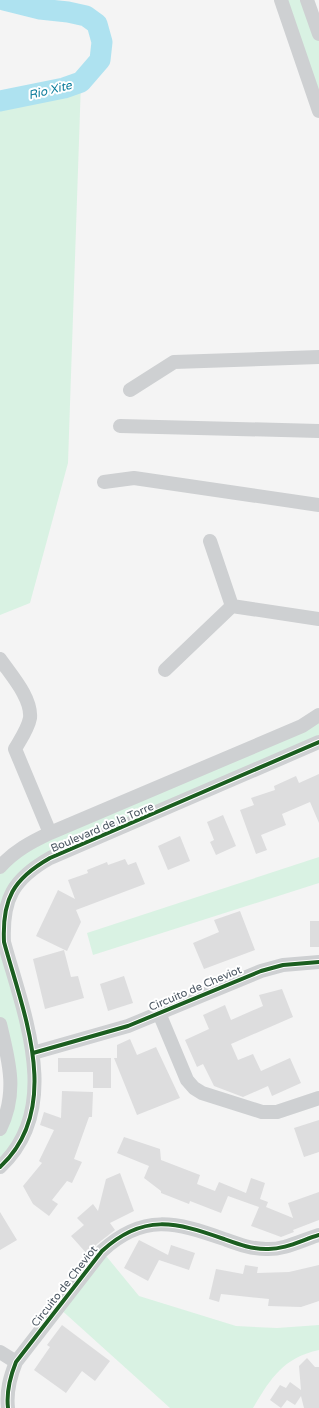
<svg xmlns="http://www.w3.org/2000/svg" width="319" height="1408" font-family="'Varela Round',sans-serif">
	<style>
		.green { fill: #d9f2e3 }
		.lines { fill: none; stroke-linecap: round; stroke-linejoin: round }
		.river { stroke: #aee2f0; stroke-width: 21 }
		.building { fill: #ddddde }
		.minor { stroke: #ced0d2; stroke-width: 14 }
		.cycleway-casing { stroke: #fff; stroke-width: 6 }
		.cycleway { stroke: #1b5e20; stroke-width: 4 }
		.labels { text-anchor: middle; stroke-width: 4; stroke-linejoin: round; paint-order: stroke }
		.street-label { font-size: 11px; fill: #4a5661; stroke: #fff }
		.water-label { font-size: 12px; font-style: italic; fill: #0c7c9b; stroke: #fff }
	</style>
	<rect width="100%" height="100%" fill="#f4f4f4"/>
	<!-- green -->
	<path class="green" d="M281,0h26l12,34v77z
		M81,82l-13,381 -38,140 -30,12v-514l64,-13z
		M319,715v27l-287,127 -29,55 30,129 1,49 -34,65v-38l7,-14 -7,-91v-157l10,-12z
		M319,857v26l-226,72 -6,-22z
		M102,1251l37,45 97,30 41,2 42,-3v25c-36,8 -48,28 -66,58h-83l-112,-101z"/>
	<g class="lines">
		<!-- river -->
		<path class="river" d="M0,101l64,-13 17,-6 19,-22 2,-18 -5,-18 -11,-8 -18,-4 -28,-3 -36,-9"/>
	</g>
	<!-- building -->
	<path class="building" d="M319,774v49l-9,-21 -28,12 4,11 -25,10 6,15 -11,4 -16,-44 14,-5 -3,-7 24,-8 -1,-4 22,-10 3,7z
		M223,815l13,31 -20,9 -6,-13 4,-2 -7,-18z
		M180,836l10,25 -22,9 -10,-24z
		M125,859l3,6 8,-3 9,22 -69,26 5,12 -14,29 -31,-15 22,-46 17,9 -7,-19 20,-7 -1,-3 20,-8 1,3z
		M240,911l15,39 -51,19 -11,-26 26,-11 -5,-12z
		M310,921h9v26h-9z
		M64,950l7,27 7,-1 6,22 -39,11 -12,-50z
		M124,976l9,27 -25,8 -8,-27z
		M282,989l11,28 -62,27 7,16 15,-6 8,17 29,-13 11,25 -29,13 -4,-10 -25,11 -29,-11 -11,-22 -6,3 -12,-27 24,-11 -6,-14 22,-10 6,15 32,-14 -4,-11z
		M130,1039l7,16 19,-8 24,51 -43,17 -23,-57h3v-13z
		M58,1058h53v30h-18v-16h-35z
		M62,1091l31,1 -1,25h-3l-15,42 8,3 -10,21 -5,-2 -15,19 6,4 -9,12 -16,-12 -10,-18 19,-23 -3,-2 15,-31 -14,-5 4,-13 17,6z
		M319,1120v32l-15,5 -10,-29z
		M124,1137l36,12 1,11 39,15 -3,9 18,7 4,-9 27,11 5,-15 14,5 -5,16 8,3 -2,5 27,11 -5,-15 31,-11v28l-26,10 1,2 -13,5 -30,-11 8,-19 -31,-11 -7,17 -31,-12 -1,3 -28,-11v-2l-17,-13 5,-12 -32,-13z
		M120,1173l14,38 -24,12 5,7 -18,14 -9,11 -17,-19 13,-11 -7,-7 16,-14 5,7 8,-32z
		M0,1212l17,28 -17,10z
		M139,1240l29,15 3,-10 24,8 -6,17 -30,-10 -11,21 -24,-13z
		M245,1265l13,2 -1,6 32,-1 30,-7v36l-18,6 -33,-1 1,-7 -48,-5 -2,8 -10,-3 7,-30 27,5z
		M62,1325l48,36 -15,20 -13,-10 -16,22 -32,-23 16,-23 -3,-2z
		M307,1358l8,9h4v41h-15l-3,-12 -6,9 -8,-5 -6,8 -11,-8 10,-15 6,3 4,-6 11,8 -2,-24z"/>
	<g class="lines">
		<!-- minor -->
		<path class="minor" d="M281,0l38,111
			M307,0l12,34
			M130,390l44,-28 145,-5
			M120,426l199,5
			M104,482l30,-4 185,27
			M210,541l22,65
			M232,606l87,13
			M0,659c11,16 32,39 30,59 -2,11 -10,22 -15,31l35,84
			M165,670l67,-64
			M0,867c14,-16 31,-25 50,-34l252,-107 17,-11
			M159,1013l28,67 7,8 8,5 60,19h15l42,-14
			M0,1024c9,37 18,69 0,105
			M33,1053l95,-27 133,-55 22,-6 36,-3
			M0,1167c64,-59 23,-155 4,-225 -2,-43 9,-63 46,-84l269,-116
			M0,1352l16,10
			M8,1408c-2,-17 2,-31 8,-46l86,-111c41,-38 74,-29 122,-12 14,5 27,10 42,10 18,1 36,-9 53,-14"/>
		<defs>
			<path id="cycleway" d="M33,1053l95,-27 133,-55 22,-6 36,-3
				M0,1167c64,-59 23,-155 4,-225 -2,-43 9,-63 46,-84l269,-116
				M8,1408c-2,-17 2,-31 8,-46l86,-111c41,-38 74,-29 122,-12 14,5 27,10 42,10 18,1 36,-9 53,-14"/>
		</defs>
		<!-- cycleway casing -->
		<use href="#cycleway" class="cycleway-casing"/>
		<!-- cycleway -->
		<use href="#cycleway" class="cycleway"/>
	</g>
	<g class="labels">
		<!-- street labels -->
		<g class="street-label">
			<text transform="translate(102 827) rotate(-23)" y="4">Boulevard de la Torre</text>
			<text transform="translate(195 988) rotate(-23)" y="4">Circuito de Cheviot</text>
			<text transform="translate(64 1286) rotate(-52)" y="4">Circuito de Cheviot</text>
		</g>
		<!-- water labels -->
		<g class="water-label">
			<text transform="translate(50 90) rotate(-14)" y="4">Rio Xite</text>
		</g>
	</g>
</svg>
